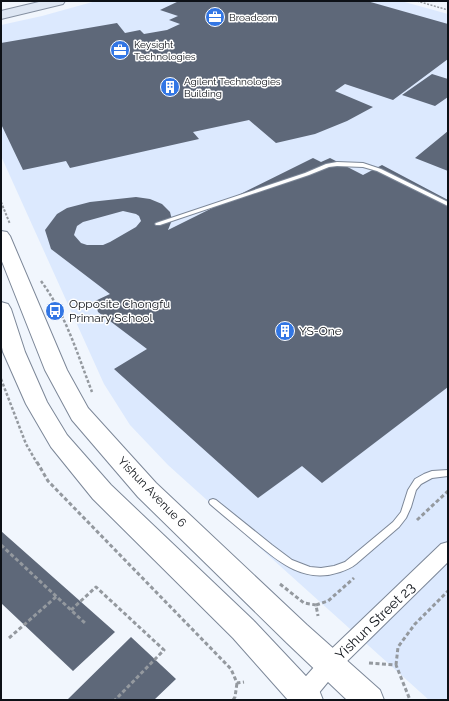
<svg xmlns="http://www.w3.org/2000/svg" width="449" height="701" font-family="Raleway,sans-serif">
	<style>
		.built { fill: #dce9fe }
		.building { fill: #5e6879; fill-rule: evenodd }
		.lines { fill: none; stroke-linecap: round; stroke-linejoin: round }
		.service-casing { stroke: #7c8798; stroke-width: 2 }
		.minor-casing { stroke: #7c8798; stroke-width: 2 }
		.secondary-casing { stroke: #7c8798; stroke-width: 2 }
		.primary-casing { stroke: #8590a1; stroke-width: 2 }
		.path-far3 { stroke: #94999f; stroke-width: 1.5; stroke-dasharray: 2 1.5; stroke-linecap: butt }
		.path-far2 { stroke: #94999f; stroke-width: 2; stroke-dasharray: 2.5 1.5; stroke-linecap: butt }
		.path-far1 { stroke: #94999f; stroke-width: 2.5; stroke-dasharray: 3 2; stroke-linecap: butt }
		.path { stroke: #94999f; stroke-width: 3; stroke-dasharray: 4 2.5; stroke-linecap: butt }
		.service { fill: #fff; fill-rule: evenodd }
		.minor { fill: #fff; fill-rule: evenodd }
		.secondary { fill: #fff; fill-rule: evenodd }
		.primary { fill: #dde6f3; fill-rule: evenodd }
		.labels { text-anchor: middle; stroke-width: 3; stroke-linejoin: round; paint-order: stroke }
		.far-poi-label { font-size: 10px; fill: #0d1117; stroke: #fff; text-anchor: start }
		.poi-label { font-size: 12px; fill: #0d1117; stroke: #fff; text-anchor: start }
		.street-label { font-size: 12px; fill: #0d1117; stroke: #fff }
		.near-street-label { font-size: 14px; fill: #0d1117; stroke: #fff }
	</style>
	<rect width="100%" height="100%" fill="#f1f6fd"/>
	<!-- built -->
	<path class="built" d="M96,1h305l47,13v686h-19l-261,-235 -38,-40 -26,-41 -103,-228v-131l41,-9z"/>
	<!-- building -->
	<path class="building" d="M179,1h188l81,23v35l-55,41 -48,-16 -10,7 38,16 -26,14 -32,13 -39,9 -27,-23 -56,12 6,7 -129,29 -4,-7 -43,9 -22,-46v-81l116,-20 8,10 15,-3 4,4 23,-4 13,-6 -11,-4 9,-4 -18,-6z
		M432,74l16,5v18l-13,9 -33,-11z
		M448,131v40l-33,-13z
		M313,158l8,4 9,-4 33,17 19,-10 66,35v187l-126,96 -20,-17 -44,32 -144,-129 33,-20 -49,-37 -3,-11 15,-7 -59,-45 -6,-19 12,-16 10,-6 23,-6 46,-5 14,2 12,5 8,8 2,8 -4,10zM123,211l13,3 3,2 2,5 -5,6 -26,15 -7,3h-16l-6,-2 -7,-8 3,-9 6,-4z
		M1,531l114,101 -42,39 -72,-68z
		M131,637l45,42 -22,21h-87z"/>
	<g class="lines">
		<defs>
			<path id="service" d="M337,162l26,1 18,6 67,33v4l-71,-35 -14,-4 -26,-1 -8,1 -20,8 -149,50h-4l-1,-1 1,-1 149,-50 21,-9z
				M448,470v6l-16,2 -11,6 -5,6 -5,17 -5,11 -7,9 -43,37c-5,4 -10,6 -16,8 -35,12 -60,-9 -85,-30 -15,-13 -30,-25 -45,-38l-1,-2 1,-2 3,-1 3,1 56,45 20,15 18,7 11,1 13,-2 11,-4 48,-40 8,-10 7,-22 7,-11 9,-5 8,-3z"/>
			<path id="minor" d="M448,542v20l-111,109 -24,29h-25l3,-7 32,-36 118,-113z"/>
			<path id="secondary" d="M1,231l6,1 3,4 57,134 21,38 68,75 151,142 73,65 4,10h-37l-60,-57 -149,-146 -66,-77 -27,-50 -44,-111z
				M1,302l7,2 3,5 14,43 22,50 20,33 44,50 142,135 66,70 4,10h-35l-55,-62 -140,-139 -42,-52 -25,-43 -23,-52 -2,-9z"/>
			<path id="primary" d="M43,1h22l-2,3 -62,15v-8z"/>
		</defs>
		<!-- service casing -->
		<use href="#service" class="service-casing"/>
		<!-- minor casing -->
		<use href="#minor" class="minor-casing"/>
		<!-- secondary casing -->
		<use href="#secondary" class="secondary-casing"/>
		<!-- primary casing -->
		<use href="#primary" class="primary-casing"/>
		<!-- path-far3 -->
		<path class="path-far3" d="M417,1l31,9"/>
		<!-- path-far2 -->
		<path class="path-far2" d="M1,202l9,22"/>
		<!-- path-far1 -->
		<path class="path-far1" d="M41,281c25,34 36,72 51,111
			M1,379l25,65 11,19"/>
		<!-- path -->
		<path class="path" d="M37,462l11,19 183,188 6,14 7,-1
			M417,520l31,-29
			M1,545l85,79
			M280,584l24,19 12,2 2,11
			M316,605l12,-4 26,-23
			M71,610l25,-23 68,63 -49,50
			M9,638l48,-42
			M369,663l27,2 14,35
			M396,665l2,-18 17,-23 33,-33
			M233,700l2,-3 2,-14"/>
		<!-- service -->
		<use href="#service" class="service"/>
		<!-- minor -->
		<use href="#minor" class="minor"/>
		<!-- secondary -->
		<use href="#secondary" class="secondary"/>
		<!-- primary -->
		<use href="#primary" class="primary"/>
	</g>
	<!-- icons -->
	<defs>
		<symbol id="office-disc" viewBox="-11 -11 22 22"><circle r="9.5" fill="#3276e4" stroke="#fff"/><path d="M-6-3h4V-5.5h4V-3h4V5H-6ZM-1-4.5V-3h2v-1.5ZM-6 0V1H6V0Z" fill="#fff"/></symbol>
		<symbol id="building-disc" viewBox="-11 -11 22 22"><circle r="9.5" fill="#3276e4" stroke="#fff"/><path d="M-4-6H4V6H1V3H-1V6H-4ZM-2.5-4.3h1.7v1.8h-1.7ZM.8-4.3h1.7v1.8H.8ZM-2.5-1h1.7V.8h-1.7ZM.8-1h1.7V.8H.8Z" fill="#fff"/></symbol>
		<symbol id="bus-disc" viewBox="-11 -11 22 22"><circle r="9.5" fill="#3276e4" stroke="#fff"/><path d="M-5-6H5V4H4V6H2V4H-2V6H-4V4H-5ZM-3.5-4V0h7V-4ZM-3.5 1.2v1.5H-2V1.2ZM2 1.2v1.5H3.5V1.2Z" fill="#fff"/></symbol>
	</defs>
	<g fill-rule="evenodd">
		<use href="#office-disc" x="204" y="6" width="22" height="22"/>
		<use href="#office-disc" x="109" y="39" width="22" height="22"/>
		<use href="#building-disc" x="159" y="76" width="22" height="22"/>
		<use href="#bus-disc" x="44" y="300" width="22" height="22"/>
		<use href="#building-disc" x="274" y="320" width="22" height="22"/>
	</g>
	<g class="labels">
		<!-- far-poi labels -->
		<g class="far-poi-label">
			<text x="229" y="21">Broadcom</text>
			<text x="134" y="48">Keysight<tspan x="134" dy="12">Technologies</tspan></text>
			<text x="184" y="85">Agilent Technologies<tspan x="184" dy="12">Building</tspan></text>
		</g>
		<!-- poi labels -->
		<g class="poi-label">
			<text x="69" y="308">Opposite Chongfu<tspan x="69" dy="14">Primary School</tspan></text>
			<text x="299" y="335">YS-One</text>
		</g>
		<!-- street labels -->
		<g class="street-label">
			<text transform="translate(152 492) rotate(46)" y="4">Yishun Avenue 6</text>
		</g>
		<!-- near-street labels -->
		<g class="near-street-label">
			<text transform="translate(375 621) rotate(-44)" y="5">Yishun Street 23</text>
		</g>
	</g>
	<!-- border -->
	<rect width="449" height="701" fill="none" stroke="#0d1117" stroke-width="4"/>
</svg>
